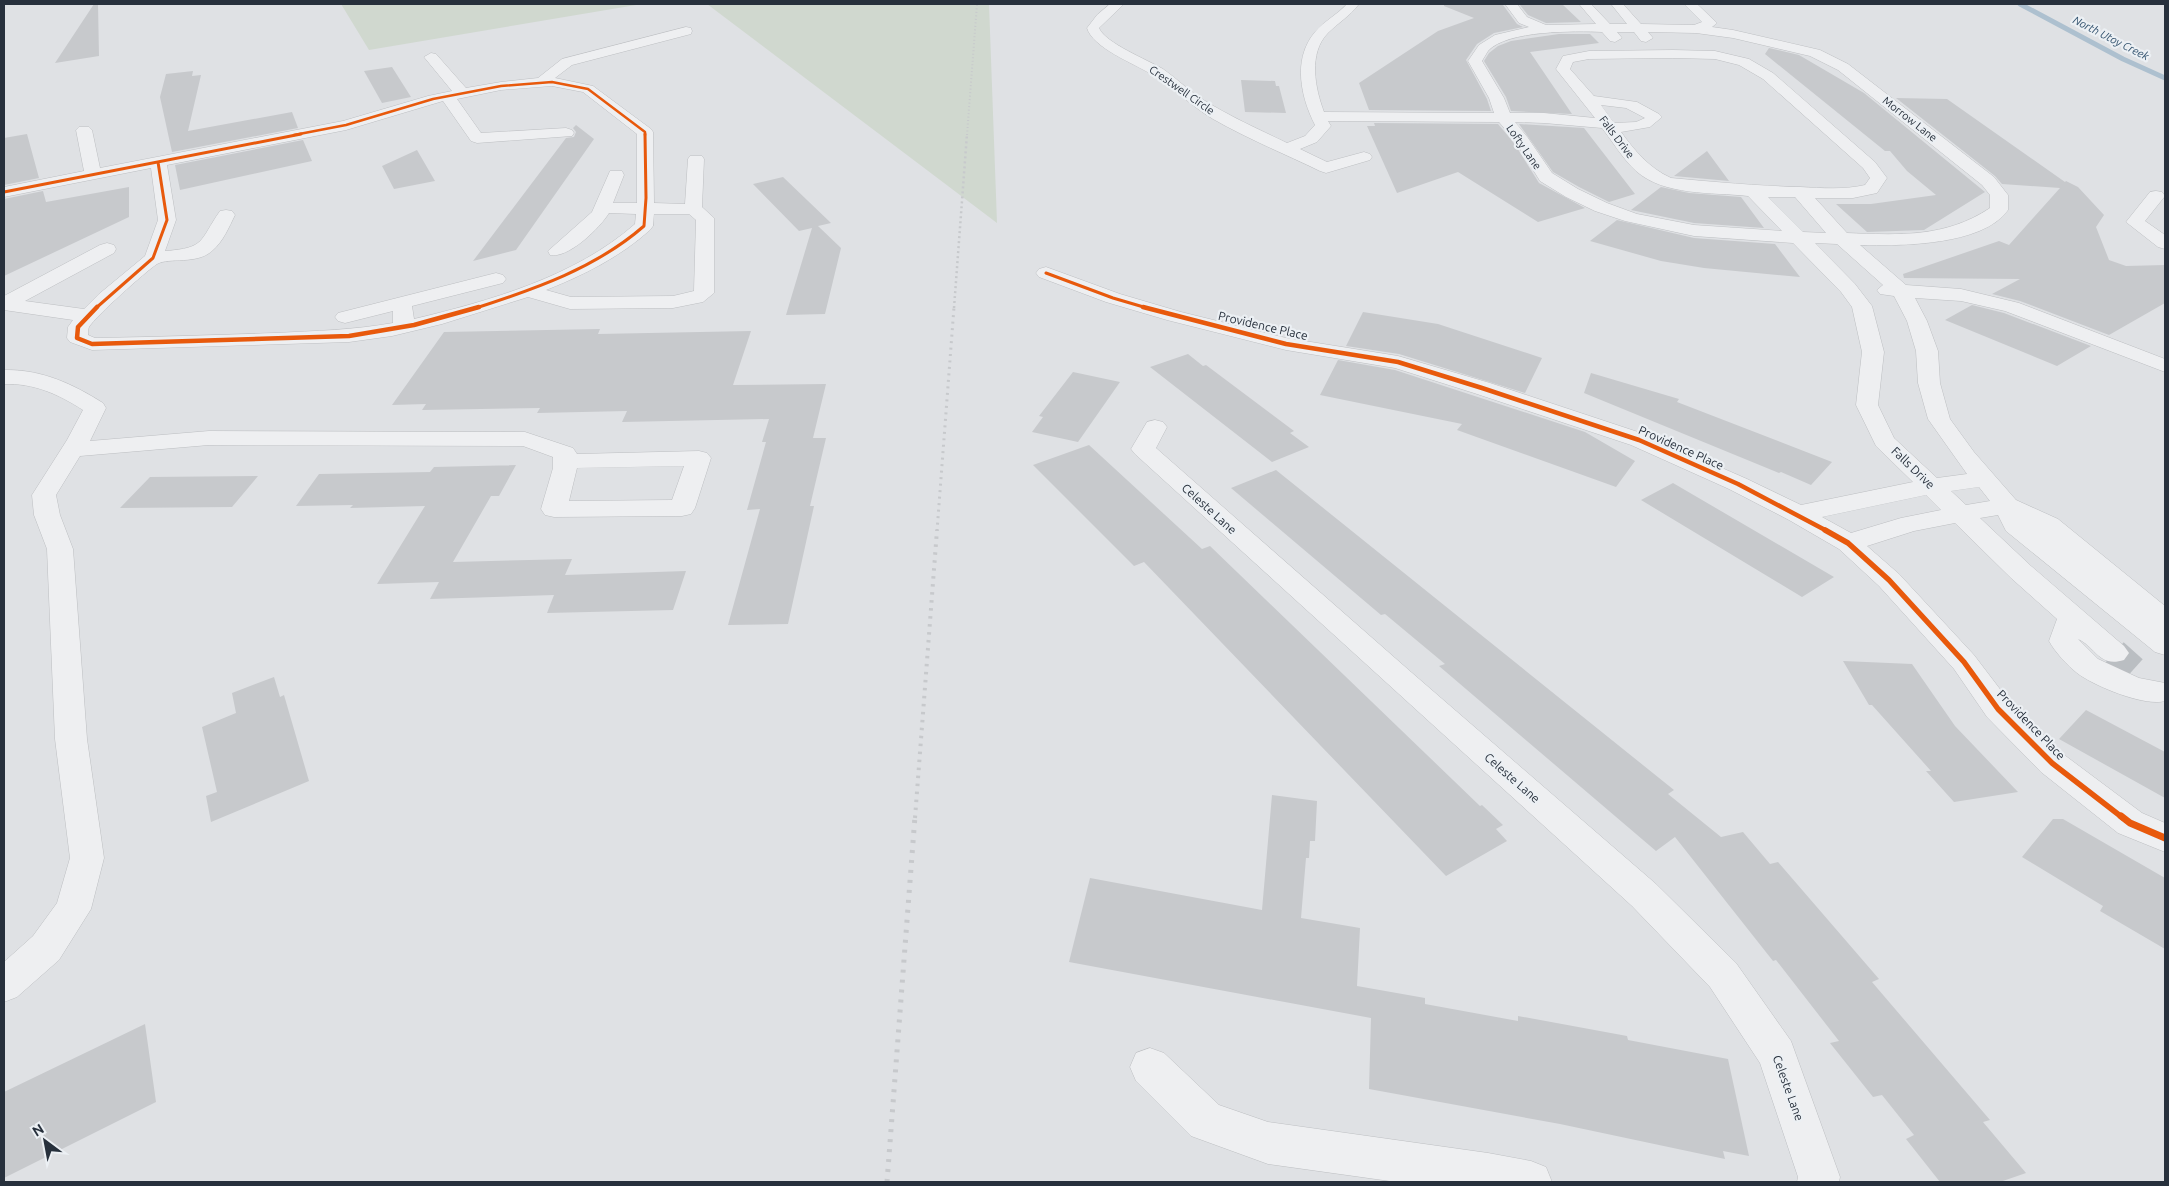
<svg xmlns="http://www.w3.org/2000/svg" width="2169" height="1186" font-family="Ubuntu,sans-serif">
	<style>
		.green { fill: #d0d8cf }
		.lines { fill: none; stroke-linecap: round; stroke-linejoin: round }
		.stream { stroke: #adc0cf; stroke-width: 5 }
		.building { fill: #c7c9cc }
		.minor-tunnel { stroke: #babec2; stroke-width: 29; stroke-dasharray: 29 14; stroke-linecap: butt }
		.minor-casing { stroke: #bdbfc2; stroke-width: 1 }
		.minor { fill: #eeeff1; fill-rule: evenodd }
		.rail-far4 { stroke: #c7c9cc; stroke-width: 2; stroke-dasharray: 1 2.5; stroke-linecap: butt }
		.rail-far3 { stroke: #c7c9cc; stroke-width: 2.5; stroke-dasharray: 2 3; stroke-linecap: butt }
		.rail-far2 { stroke: #c7c9cc; stroke-width: 3; stroke-dasharray: 2 4.5; stroke-linecap: butt }
		.rail-far1 { stroke: #c7c9cc; stroke-width: 4; stroke-dasharray: 2.5 5.5; stroke-linecap: butt }
		.rail { stroke: #c7c9cc; stroke-width: 5; stroke-dasharray: 3 7; stroke-linecap: butt }
		.cycleway-far4-casing { stroke: #ecf0f4; stroke-width: 4.5 }
		.cycleway-far3-casing { stroke: #ecf0f4; stroke-width: 5 }
		.cycleway-far2-casing { stroke: #ecf0f4; stroke-width: 7 }
		.cycleway-far1-casing { stroke: #ecf0f4; stroke-width: 9 }
		.cycleway-casing { stroke: #ecf0f4; stroke-width: 10 }
		.cycleway-far4 { stroke: #e8590c; stroke-width: 2.5 }
		.cycleway-far3 { stroke: #e8590c; stroke-width: 3 }
		.cycleway-far2 { stroke: #e8590c; stroke-width: 4.5 }
		.cycleway-far1 { stroke: #e8590c; stroke-width: 5.5 }
		.cycleway { stroke: #e8590c; stroke-width: 7 }
		.labels { text-anchor: middle; stroke-width: 4.5; stroke-linejoin: round; paint-order: stroke }
		.far-water-label { font-size: 11px; font-style: italic; fill: #32526e; stroke: #ecf0f4 }
		.far-street-label { font-size: 11px; fill: #27303c; stroke: #ecf0f4 }
		.street-label { font-size: 12px; fill: #27303c; stroke: #ecf0f4 }
	</style>
	<rect width="100%" height="100%" fill="#dfe1e4"/>
	<!-- green -->
	<path class="green" d="M341,4h301l-273,46z
		M707,4h282l8,219z"/>
	<g class="lines">
		<!-- stream -->
		<path class="stream" d="M2020,4l103,55 42,19"/>
	</g>
	<!-- building -->
	<path class="building" d="M94,4h4l1,52 -44,7z
		M1444,4l59,1 14,19 6,3 -29,6 -17,11 -11,16 21,39 4,12 -122,-1 -10,-27 79,-52 36,-13 -30,-12z
		M1531,4h31l19,18 -35,1 -18,-8 -8,-10h12z
		M1559,34h31l9,9 -69,9 42,62 -61,-3 -5,-14 -22,-36 5,-8 9,-7 13,-5z
		M1769,48l30,7 65,38 121,99 -61,38 -57,2 -31,-28h35l65,-9 -29,-24 -17,-20h-5l-120,-97z
		M392,67l19,30 -29,6 -18,-32z
		M193,71l-1,5 9,-1 -13,56 104,-19 6,16 -126,24 -12,-55 6,-23z
		M1241,80l34,1 1,5h3l7,27 -41,-1z
		M1896,98l51,1 118,83 1,-1 12,6 26,28 -8,12 13,33 17,6 39,-1v38l-56,32 -89,-34 -28,-7 28,-15 -116,-1 -1,-4 96,-33 10,4 51,-57 -58,-4 -7,-8z
		M1374,123l124,1 16,19 25,40 46,25 -47,14 -80,-50 -61,21 -30,-67h8z
		M1519,124l65,4 51,66 -26,8 -30,-15 -26,-15z
		M576,125l18,14 -78,111 -43,11 93,-123 8,-1 2,-5 -3,-4z
		M27,134l12,44 -35,7v-47z
		M303,140l9,21 -132,29 -5,-25z
		M417,150l18,31 -41,8 -12,-23z
		M1707,151l22,30 -55,-5z
		M783,177l48,46 -13,3 23,22 -16,66 -39,1 26,-87 -13,3 -46,-47z
		M129,187v30l-125,59v-77l39,-8 3,11z
		M1661,187l28,6 52,4 23,31 -70,-5 -63,-13z
		M1617,220l77,18 81,6 25,33 -96,-9 -43,-7 -71,-20z
		M1972,305l32,8 87,33 -34,20 -112,-46z
		M1363,312l75,12 104,34 -17,35 -126,-39 -53,-8z
		M600,329l-2,5 153,-3 -18,54 93,-1 -13,54h13l-16,68h4l-26,118 -60,1 32,-116 -13,1 19,-68h-4l7,-23 -147,3 5,-11 -90,2 3,-5 -118,2 4,-6 -34,1 52,-73z
		M1188,354l15,12 3,-1 88,66 -4,2 19,14 -37,15 -122,-95z
		M1338,360l57,10 190,62 50,29 -19,26 -159,-57 5,-6 -142,-29z
		M1073,372l47,10 -42,60 -46,-10 11,-15 -4,-1z
		M1591,373l88,26 -2,3 155,60 -21,23 -30,-13 -2,1 -195,-80z
		M1089,445l113,104 8,-3 270,260 2,-1 21,20 -7,4 11,12 -61,35 -302,-314 -10,4 -101,-101z
		M516,465l-17,31h-8l-38,66 119,-3 -7,16 121,-4 -13,39 -126,3 7,-18 -124,4 9,-17 -62,2 48,-78 -75,2 3,-3 -57,1 23,-32 111,-2 4,-5z
		M1276,470l398,320 -6,4 53,43 22,-5 27,32 8,-2 101,117 -7,3 118,138 -7,2 43,51 -26,9h-60l-34,-43 8,-4 -32,-40 -9,2 -43,-54 9,-2 -63,-81 -3,1 -98,-124 -19,14 -217,-185 6,-2 -60,-50 -4,1 -150,-127z
		M258,476l-26,31 -112,1 30,-31z
		M1673,483l161,94 -32,20 -161,-97z
		M1843,661l69,3 43,62 63,66 -64,10 -28,-31h5l-59,-66h-3z
		M274,677l6,20 4,-2 25,86 -98,41 -5,-26 11,-4 -15,-65 34,-14 -4,-20z
		M2086,710l79,42v46l-106,-59z
		M1272,795l45,6 -2,40h-5l-1,17h-3l-5,60 59,10 -3,58 68,12v6l93,17v-5l109,20 1,4 100,19 21,97 -26,-5 2,8 -165,-35 -191,-35 2,-71 -302,-56 21,-84 172,32z
		M2053,819h10l102,59v71l-65,-38 3,-5 -81,-49z
		M145,1024l11,78 -152,76v-86z"/>
	<g class="lines">
		<!-- minor-tunnel -->
		<path class="minor-tunnel" d="M2114,653l19,17"/>
		<defs>
			<path id="minor" d="M1110,4h14l-25,24c6,15 49,32 64,41 13,9 25,21 39,30 27,17 56,30 85,44l18,-7 10,-11c-14,-27 -23,-66 0,-93 9,-11 22,-17 32,-28h12c-9,12 -21,19 -31,29 -20,20 -13,55 -4,79l170,1 -5,-15 -21,-37 11,-16 16,-10 34,-8 -10,-4 -14,-19h12l10,13 19,8 50,-1 -17,-20h12l19,20h17l-16,-20h12l18,20 53,1 8,-3 -18,-18h13l20,19 -5,4 21,3 87,20 28,14 146,113 14,18v15c-25,36 -109,36 -148,35l46,40 55,4 58,14 146,56v13l-160,-61 -44,-10 -46,-3 12,23 11,30 2,32 10,36 24,33 42,48 42,19 107,87v49l-10,-3 -149,-121 -8,-16 -18,3 51,48 93,80 5,7 -5,7c-25,8 -28,-13 -46,-21l20,20 41,19 26,5v18c-20,6 -71,-15 -88,-28 -10,-8 -22,-21 -28,-32l8,-22 -46,-41 -56,-55 -41,8 -47,15 32,28 75,81 35,46 54,53 79,59 23,10v29l-47,-19 -77,-61 -54,-55 -33,-48 -75,-83 -40,-37 -50,-29 -60,-31 -98,-44 -157,-52 -79,-25 -109,-18 -119,-30 -61,-18 -67,-25 -3,-4 3,-4 7,-2 74,27 61,18 105,26 112,18 92,27 157,52 100,44 54,26 112,-23 -37,-36 -20,-41 6,-53 -10,-45 -11,-15 -48,-49 -99,-7 -69,-15 -30,-10 -29,-14 -26,-16 -24,-39 -17,-20 -171,-1 3,5 -14,16 -17,7 27,13 37,-10 6,2 2,3 -2,3 -44,13 -6,-2c-35,-17 -72,-32 -107,-52 -22,-13 -40,-32 -62,-45 -18,-11 -58,-26 -64,-46l10,-13zM1602,32l8,9 5,1 7,-4 -5,-6h17l7,9 5,1 7,-4 -5,-6 48,1 37,5 77,18 28,14 144,115 8,10v13c-45,30 -91,27 -143,25l-32,-35h38l24,-5 10,-15 -12,-16 -102,-89 -24,-14 -34,-8 -42,-1 -84,1 -26,5 -7,13 39,49 -51,-5h-34l-6,-15 -22,-37c2,-3 4,-7 6,-10 19,-21 87,-20 114,-19zM1673,58l42,1 24,6 24,14 100,89 7,10 -5,7c-21,5 -43,3 -65,2 -43,-1 -86,-5 -129,-9 -22,-10 -36,-27 -50,-46l29,-5 12,-10 -3,-3 -22,-12 -43,-6 -24,-27 3,-7 16,-3zM1601,105l25,3 19,10 -9,4 -22,1zM1515,122l29,1 58,5c11,14 20,30 34,43 28,25 76,21 112,25l34,35 -88,-6 -57,-11 -30,-11 -29,-14 -26,-16 -24,-35zM1768,197h27l31,36 -23,-1zM1815,243l22,1 46,41 -6,5 3,4 14,2 13,25 9,30 2,32 10,36 39,55 -30,4 -43,-40 -16,-33 6,-53 -12,-46 -17,-22zM1979,487l11,14 -24,4 -15,-14zM1926,495l15,15 -40,8 -50,15 -29,-16z
				M686,27l5,1 1,3 -1,3 -119,31 -17,13 38,8 58,43 2,3 1,71 31,1 3,-45 2,-3h12l2,3 -2,48 12,11v75l-11,9 -30,6 -103,1 -42,-12 -86,27 -50,12 -43,6 -257,8 -22,-8 -3,-4 1,-11 5,-7 -69,-10v-14l96,-51 7,-2 7,2 2,4 -2,4 -89,48 59,8 15,-15 46,-38 13,-36 -7,-52 -147,29v-10l80,-16 -8,-41 3,-3h10l3,3 8,38 243,-47 85,-25 24,-5 -28,-34 7,-4 5,1 30,34 35,-6 37,-4 24,-19zM552,86l31,6 54,42v69h-24l11,-28 -2,-4h-12l-18,41 -44,39 2,4c18,4 50,-27 59,-42l27,1 -1,10c-60,53 -146,77 -221,95l-2,-13 91,-23 3,-4 -3,-4 -7,-2 -158,40 -3,4 3,4 7,2 48,-12v12c-39,7 -78,8 -118,10 -60,2 -120,4 -180,5l-7,-3c0,-2 0,-6 1,-8 7,-11 56,-55 68,-63 13,-7 39,1 55,-13 11,-9 17,-24 23,-36l-3,-4 -6,-1 -6,1c-21,30 -14,37 -55,40l11,-31 -9,-55 179,-35 97,-29 28,40 6,2 95,-7 2,-3 -2,-3 -6,-2 -85,5 -24,-34 44,-9zM654,214h35l7,6 -2,71 -21,5 -102,1 -25,-7c38,-15 74,-33 104,-60l3,-4z
				M2156,191l6,1 3,4 -20,25 20,14v14l-7,-2 -32,-25 24,-30z
				M4,370c37,-1 69,14 99,33l3,5 -16,33 119,-10 316,1 48,16 4,6 122,-3 8,2 4,5 -16,50 -4,6 -9,2 -128,1 -9,-2 -4,-6 12,-41v-11l-30,-11 -314,-1 -129,11 -24,39 4,20 13,34 14,190 17,119 -13,51 -32,51 -42,37 -13,5v-40l29,-26 24,-33 13,-45 -15,-119 -8,-190 -13,-34 -2,-20 35,-55 16,-30c-25,-16 -49,-27 -79,-26zM684,466l-12,34 -103,1 8,-33z
				M1155,420l8,2 4,5 -11,21 255,224 245,212 80,79 55,78 49,136 -1,5h-42l1,-5 -38,-114 -50,-76 -78,-81 -497,-452 -4,-5 16,-27z
				M1150,1048l14,5 55,52 49,17 220,31 43,8 15,6 6,15h-155l-129,-18 -77,-28 -55,-55 -6,-14 6,-14z"/>
		</defs>
		<!-- minor casing -->
		<use href="#minor" class="minor-casing"/>
		<!-- minor -->
		<use href="#minor" class="minor"/>
		<!-- rail-far4 -->
		<path class="rail-far4" d="M967,135l10,-131"/>
		<!-- rail-far3 -->
		<path class="rail-far3" d="M954,308l13,-174"/>
		<!-- rail-far2 -->
		<path class="rail-far2" d="M937,531l17,-224"/>
		<!-- rail-far1 -->
		<path class="rail-far1" d="M915,818l22,-288"/>
		<!-- rail -->
		<path class="rail" d="M887,1182l28,-366"/>
		<defs>
			<path id="cycleway-far4" d="M294,135l52,-10 87,-26 68,-13 51,-4 36,7 57,43v3"/>
			<path id="cycleway-far3" d="M4,192l297,-58
				M1046,273l67,25 34,10
				M96,308l57,-50 14,-38 -9,-58
				M476,308c59,-19 120,-40 168,-82l2,-28 -1,-64"/>
			<path id="cycleway-far2" d="M97,307l-19,20 -1,11 15,6 257,-8 65,-11 65,-18
				M1143,307l143,37 112,18 84,26 157,52 99,44 89,47"/>
			<path id="cycleway-far1" d="M1825,530l23,13 41,37 75,82 34,47 54,54 71,55"/>
			<path id="cycleway" d="M2121,816l9,7 35,15"/>
		</defs>
		<!-- cycleway-far4 casing -->
		<use href="#cycleway-far4" class="cycleway-far4-casing"/>
		<!-- cycleway-far3 casing -->
		<use href="#cycleway-far3" class="cycleway-far3-casing"/>
		<!-- cycleway-far2 casing -->
		<use href="#cycleway-far2" class="cycleway-far2-casing"/>
		<!-- cycleway-far1 casing -->
		<use href="#cycleway-far1" class="cycleway-far1-casing"/>
		<!-- cycleway casing -->
		<use href="#cycleway" class="cycleway-casing"/>
		<!-- cycleway-far4 -->
		<use href="#cycleway-far4" class="cycleway-far4"/>
		<!-- cycleway-far3 -->
		<use href="#cycleway-far3" class="cycleway-far3"/>
		<!-- cycleway-far2 -->
		<use href="#cycleway-far2" class="cycleway-far2"/>
		<!-- cycleway-far1 -->
		<use href="#cycleway-far1" class="cycleway-far1"/>
		<!-- cycleway -->
		<use href="#cycleway" class="cycleway"/>
	</g>
	<g class="labels">
		<!-- far-water labels -->
		<g class="far-water-label">
			<text transform="translate(2111 38) rotate(27)" y="4">North Utoy Creek</text>
		</g>
		<!-- far-street labels -->
		<g class="far-street-label">
			<text transform="translate(1182 90) rotate(35)" y="4">Crestwell Circle</text>
			<text transform="translate(1910 119) rotate(38)" y="4">Morrow Lane</text>
			<text transform="translate(1617 137) rotate(53)" y="4">Falls Drive</text>
			<text transform="translate(1524 147) rotate(55)" y="4">Lofty Lane</text>
		</g>
		<!-- street labels -->
		<g class="street-label">
			<text transform="translate(1263 326) rotate(13)" y="4">Providence Place</text>
			<text transform="translate(1681 448) rotate(24)" y="4">Providence Place</text>
			<text transform="translate(1913 468) rotate(44)" y="4">Falls Drive</text>
			<text transform="translate(1209 509) rotate(42)" y="4">Celeste Lane</text>
			<text transform="translate(2031 725) rotate(46)" y="4">Providence Place</text>
			<text transform="translate(1512 778) rotate(41)" y="4">Celeste Lane</text>
			<text transform="translate(1788 1088) rotate(70)" y="4">Celeste Lane</text>
		</g>
	</g>
	<!-- border -->
	<rect width="2169" height="1186" fill="none" stroke="#27303c" stroke-width="10"/>
	<!-- north arrow -->
	<g transform="translate(45 1141) rotate(328)" stroke="#ecf0f4" stroke-width="4" paint-order="stroke">
	<path d="M0-4L9 19L0 12L-9 19Z" fill="#27303c"/>
	<text y="-8" font-size="14" font-weight="bold" text-anchor="middle" fill="#27303c">N</text>
	</g>
</svg>
